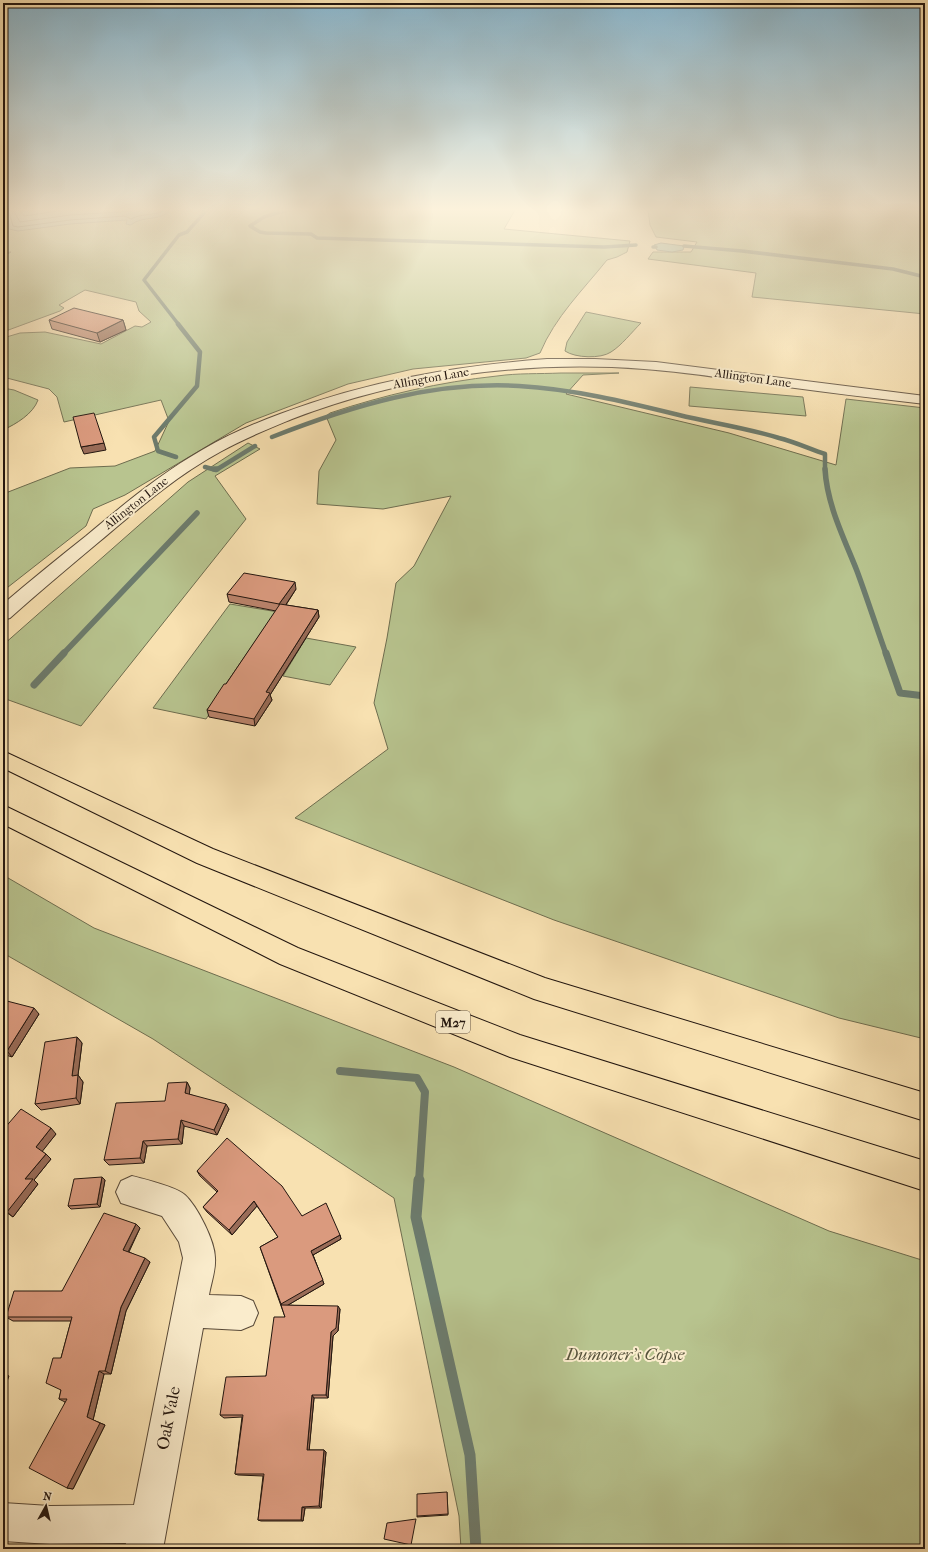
<svg xmlns="http://www.w3.org/2000/svg" width="928" height="1552" font-family="'IM FELL French Canon',serif">
	<style>
		.green { fill: #b8c48f; stroke: #6e6d4f }
		.water { fill: #9dbeac; stroke: #6c7b6d }
		.lines { fill: none; stroke-linecap: round; stroke-linejoin: round }
		.shore { stroke: #606a5e; stroke-width: 1 }
		.stream-far5 { stroke: #6c7b6d; stroke-width: 3.5 }
		.stream-far4 { stroke: #6c7b6d; stroke-width: 4.5 }
		.stream-far3 { stroke: #6c7b6d; stroke-width: 5.5 }
		.stream-far2 { stroke: #6c7b6d; stroke-width: 7 }
		.stream-far1 { stroke: #6c7b6d; stroke-width: 8 }
		.stream { stroke: #6c7b6d; stroke-width: 11 }
		.minor-casing { stroke: #584938; stroke-width: 2 }
		.highway-casing { stroke: #23160f; stroke-width: 2 }
		.minor { fill: #faeccc; fill-rule: evenodd }
		.highway { fill: #f8e1b1; fill-rule: evenodd }
		.wall { fill: #bb846c; stroke: #23160f }
		.shaded-wall { fill: #996c58; stroke: #23160f }
		.building { fill: #da9a7e; stroke: #23160f }
		.labels { text-anchor: middle; stroke-width: 4; stroke-linejoin: round; paint-order: stroke }
		.far-street-label { font-size: 12px; fill: #23160f; stroke: #faeccc }
		.shield { fill: #faeccc; stroke: #645648; stroke-width: 1 }
		.shield-label { font-size: 13px; font-weight: bold; fill: #23160f }
		.near-park-label { font-size: 17px; font-style: italic; fill: #57533c; stroke: #faeccc }
		.near-street-label { font-size: 17px; fill: #23160f; stroke: #faeccc }
	</style>
	<rect width="100%" height="100%" fill="#f8e1b1"/>
	<filter id="stains"><feTurbulence type="fractalNoise" baseFrequency=".005" numOctaves="4"/><feColorMatrix values="0 0 0 0 .2 0 0 0 0 .09 0 0 0 0 .02 0 0 0 .5 -.17"/></filter>
	<radialGradient id="worn" r=".72"><stop offset=".6" stop-color="#630" stop-opacity="0"/><stop offset="1" stop-color="#630" stop-opacity=".3"/></radialGradient>
	<!-- green -->
	<path class="green" d="M3,210h512l-11,19 126,12 -3,11 -10,5 -10,3c-24,30 -52,57 -67,93l-14,5 -113,11 -65,15 -102,39 -121,72 -32,14 -7,17 -83,65v-97l67,-26 45,-2 40,-15 14,-30 -8,-21 -97,22 -7,-25 -8,-8 -46,-12v-39l17,-5 25,-1 56,12 34,-18 7,1 9,-5 -12,-11 -3,-9 -51,-12 -26,15 5,3 -4,3 -57,21v-75l8,-5 -8,1z
		M648,210h277v104l-173,-17 4,-24 -108,-14 5,-7h38l6,-10 -41,-5 -6,-12z
		M586,312l55,11c-10,10 -19,22 -30,29 -10,7 -36,6 -46,-1l2,-9z
		M561,373h58l-36,2 -17,19 163,39 107,32 10,-66 79,9v631l-86,-21 -285,-98 -259,-102 93,-69 -14,-46 13,-65 9,-55 18,-17 37,-70 -68,13 -66,-5 2,-33 17,-31 -10,-24 4,-3c54,-18 110,-31 167,-37 21,-3 42,-2 64,-3z
		M690,387l113,10 3,19 -117,-10z
		M3,388l11,2 24,10c-5,14 -22,24 -35,30z
		M248,443l12,6 -45,27 31,43 -165,207 -78,-28v-53l185,-163z
		M230,604l48,8 -72,107 -53,-11z
		M306,638l50,9 -26,38 -47,-9z
		M3,875l91,53 360,139 375,164 96,30v288h-464l-2,-33 -65,-318 -241,-159 -150,-86z"/>
	<!-- water -->
	<path class="water" d="M3,210h168c-11,12 -29,5 -40,15l-5,-1 1,-4 -57,4 -52,7 -9,-2v-6z
		M661,243l23,3 -1,4 -11,2 -15,-2 -3,-5z"/>
	<g class="lines">
		<!-- shore -->
		<path class="shore" d="M3,210l6,2 4,14 5,1 52,-7 55,-4 6,3c11,-6 24,-3 35,-9
			M13,210l7,12 50,-7 82,-5
			M20,210l4,6 40,-6"/>
		<!-- stream-far5 -->
		<path class="stream-far5" d="M287,210l-23,7 -14,9 10,6 6,1 45,1 6,4 287,9 32,-2
			M684,246l58,5 151,18 32,8
			M653,247h3
			M179,325l-35,-45 35,-45 8,-3 17,-19 -2,-3"/>
		<!-- stream-far4 -->
		<path class="stream-far4" d="M272,437c79,-31 161,-56 247,-51 54,3 107,16 160,29 33,8 68,13 100,23 16,4 31,11 46,16v16
			M176,457l-18,-6 -4,-14 43,-51 3,-34 -22,-28
			M205,467l11,3 39,-24"/>
		<!-- stream-far3 -->
		<path class="stream-far3" d="M214,469h3
			M825,469c2,36 19,69 32,102 10,27 19,55 29,83
			M63,654l134,-141"/>
		<!-- stream-far2 -->
		<path class="stream-far2" d="M886,653l14,40 25,3
			M34,685l30,-32"/>
		<!-- stream-far1 -->
		<path class="stream-far1" d="M340,1071l77,7 8,14 -6,89"/>
		<!-- stream -->
		<path class="stream" d="M419,1180l-3,37 54,238 6,94"/>
		<defs>
			<path id="minor" d="M547,359h48l61,3 269,34v8c-51,-6 -102,-12 -153,-19 -43,-6 -85,-13 -128,-16 -119,-9 -240,7 -352,50 -24,10 -49,20 -72,33 -44,24 -82,57 -120,89 -30,25 -61,51 -90,77l-7,2v-16c27,-23 55,-46 83,-68 37,-31 74,-62 116,-86 25,-15 51,-26 78,-36 88,-33 174,-48 267,-55z
				M132,1176c12,3 45,11 53,19 12,11 30,46 30,63 1,12 -4,25 -6,37l32,1 12,5 5,12 -5,12 -12,5 -38,-2 -40,221h-38l1,-6 -76,1 -47,-3v-38l47,3 84,-1 49,-247 -4,-16 -17,-26 -41,-13 -5,-11 5,-11z"/>
			<path id="highway" d="M3,751l210,98 332,129 380,115v28l-391,-122 -337,-136 -194,-95z
				M3,805l295,143 222,87 405,126v30l-415,-134 -230,-93 -277,-140z"/>
		</defs>
		<!-- minor casing -->
		<use href="#minor" class="minor-casing"/>
		<!-- highway casing -->
		<use href="#highway" class="highway-casing"/>
		<!-- minor -->
		<use href="#minor" class="minor"/>
		<!-- highway -->
		<use href="#highway" class="highway"/>
	</g>
	<!-- wall -->
	<path class="wall" d="M49,320h74l3,10 -26,12 -48,-13z
		M296,589l-10,16 32,5 1,7 -49,78 2,5 -17,26 -46,-9 -2,-7 19,-26 50,-73 -47,-9 -2,-8z
		M3,1000l36,14 -27,43 -9,-3z
		M77,1037l5,6 -4,32 5,7 -3,22 -39,6 -6,-6z
		M187,1082l3,6 -1,6 40,15 -12,26 -33,-9 -2,18 -35,2 -3,17 -35,2 -5,-5 61,-59z
		M3,1130l53,4 -14,17 9,8 -17,21 4,4 -25,33 -10,-7v-34l2,-2 -2,-2z
		M197,1171l105,45 38,19 1,4 -28,16 11,29 -36,21 52,4 -2,22 -5,5 -5,62h-14l-5,52h15l2,2 -5,56h-16l-2,13h-42l-3,-1 5,-44 -25,-1 -3,-1 7,-57 -18,1 -4,-3 46,-39 19,-59 -25,-70 18,-10 -21,-31 -25,29 -25,-23 -4,-5 14,-15 -17,-16z
		M105,1180l-5,27 -29,2 -3,-3z
		M136,1224l4,4 -11,24 21,10 -24,49 -15,63h-7l-11,46 12,5 -32,64 -6,-1 -2,-86 -6,-3 2,-9v-32l10,-37h-58l-7,-4 56,-26z
		M447,1492l1,23 -31,2v-1z"/>
	<!-- shaded-wall -->
	<path class="shaded-wall" d="M123,320l3,10 -26,12 -3,-9z
		M104,443l2,7 -22,4 -3,-7z
		M295,582l1,7 -15,23 -2,-8z
		M318,610l1,7 -49,78 2,5 -17,26 -1,-7 12,-27z
		M34,1008l5,6 -27,43 -5,-6z
		M77,1037l5,6 -4,32 5,7 -3,22 -4,-6 -4,-22z
		M187,1082l3,6 -1,10 -4,-5z
		M226,1104l3,5 -12,26 -3,-5z
		M181,1120l3,6 -2,18 -4,-5z
		M51,1128l5,6 -15,19 -5,-6z
		M143,1141l4,5 -3,17 -4,-5z
		M46,1154l5,5 -17,21 4,4 -25,33 -6,-5 18,-33z
		M102,1177l3,3 -5,27 -3,-3z
		M254,1201l3,5 -25,29 -3,-5z
		M136,1224l4,4 -13,26 -4,-4z
		M340,1235l1,4 -28,16 11,29 -41,24 -2,-4 30,-53z
		M145,1258l5,4 -24,49 -15,63 -6,-3 16,-64z
		M338,1306l2,3 -2,22 -5,5 -5,62 -2,-3 5,-63z
		M99,1371l5,3 -11,46 12,5 -32,64 -6,-1 20,-71z
		M3,1373l6,3 -6,16z
		M312,1395l2,3 -5,54 -2,-2z
		M324,1450l2,2 -5,56 -2,-2z
		M302,1507l3,1 -2,13 -2,-1z"/>
	<!-- building -->
	<path class="building" d="M74,308l49,12 -26,13 -48,-13z
		M94,413l10,30 -23,4 -8,-30z
		M244,573l51,9 -16,22 -52,-10z
		M280,604l38,6 -52,82 4,1 -16,26 -47,-9 17,-26h2z
		M3,1000l31,8 -27,43 -4,-1z
		M77,1037l-5,39 6,-1 -2,23 -41,6 10,-62z
		M187,1082l-2,11 41,11 -12,26 -33,-10 -3,19 -35,2 -3,17 -36,2 12,-57 49,-2 3,-18z
		M21,1109l30,19 -15,19 10,7 -21,25h8l-26,33 -4,-3v-33l3,-3 -3,-2v-41z
		M227,1138l55,48 20,30 24,-13 14,32 -29,16 12,29 -42,24 -21,-57 18,-10 -24,-36 -25,29 -26,-23 15,-16 -21,-20z
		M102,1177l-5,27 -29,2 6,-27z
		M104,1213l32,11 -13,26 22,8 -24,49 -16,64h-6l-12,46 13,6 -33,65 -38,-20 38,-69h-8l2,-9 -15,-7 7,-25h8l11,-41h-66l8,-26h48z
		M281,1305l57,1 -2,22 -5,4 -5,63h-14l-5,55h17l-5,56 -17,1 -1,13h-43l6,-46h-29l8,-59h-23l6,-38 40,-1 8,-59h11z
		M447,1492l1,22 -31,2v-22z
		M416,1519l-5,26 -27,-6 3,-16z"/>
	<!-- sky -->
	<linearGradient id="sky" x2="0" y2="1"><stop stop-color="#8ab8d0"/><stop offset="0.49" stop-color="#fcf2dc"/><stop offset="1" stop-color="#fcf2dc" stop-opacity="0"/></linearGradient>
	<rect width="928" height="427" fill="url(#sky)"/>
	<g class="labels">
		<!-- far-street labels -->
		<g class="far-street-label">
			<text transform="translate(431 378) rotate(-10)" y="4">Allington Lane</text>
			<text transform="translate(753 378) rotate(8)" y="4">Allington Lane</text>
			<text transform="translate(136 503) rotate(-38)" y="4">Allington Lane</text>
		</g>
		<!-- shield labels -->
		<rect class="shield" x="436" y="1011" width="34" height="22" rx="3"/>
		<g class="shield-label">
			<text x="453" y="1027">M27</text>
		</g>
		<!-- near-park labels -->
		<g class="near-park-label">
			<text x="625" y="1360">Dumoner's Copse</text>
		</g>
		<!-- near-street labels -->
		<g class="near-street-label">
			<text transform="translate(168 1418) rotate(-79)" y="6">Oak Vale</text>
		</g>
	</g>
	<!-- margin -->
	<rect width="928" height="1552" fill="none" stroke="#f8e1b1" stroke-width="16"/>
	<rect x="4" y="4" width="920" height="1544" fill="none" stroke="#23160f" stroke-width="2"/>
	<rect x="8" y="8" width="912" height="1536" fill="none" stroke="#23160f"/>
	<!-- north arrow -->
	<g transform="translate(46 1506) rotate(8)" stroke="#faeccc" stroke-width="3" paint-order="stroke">
	<path d="M0-3L7 15L0 10L-7 15Z" fill="#23160f"/>
	<text y="-6" font-size="11" font-weight="bold" text-anchor="middle" fill="#23160f">N</text>
	</g>
	<rect width="100%" height="100%" filter="url(#stains)"/>
	<rect width="100%" height="100%" fill="url(#worn)"/>
</svg>
